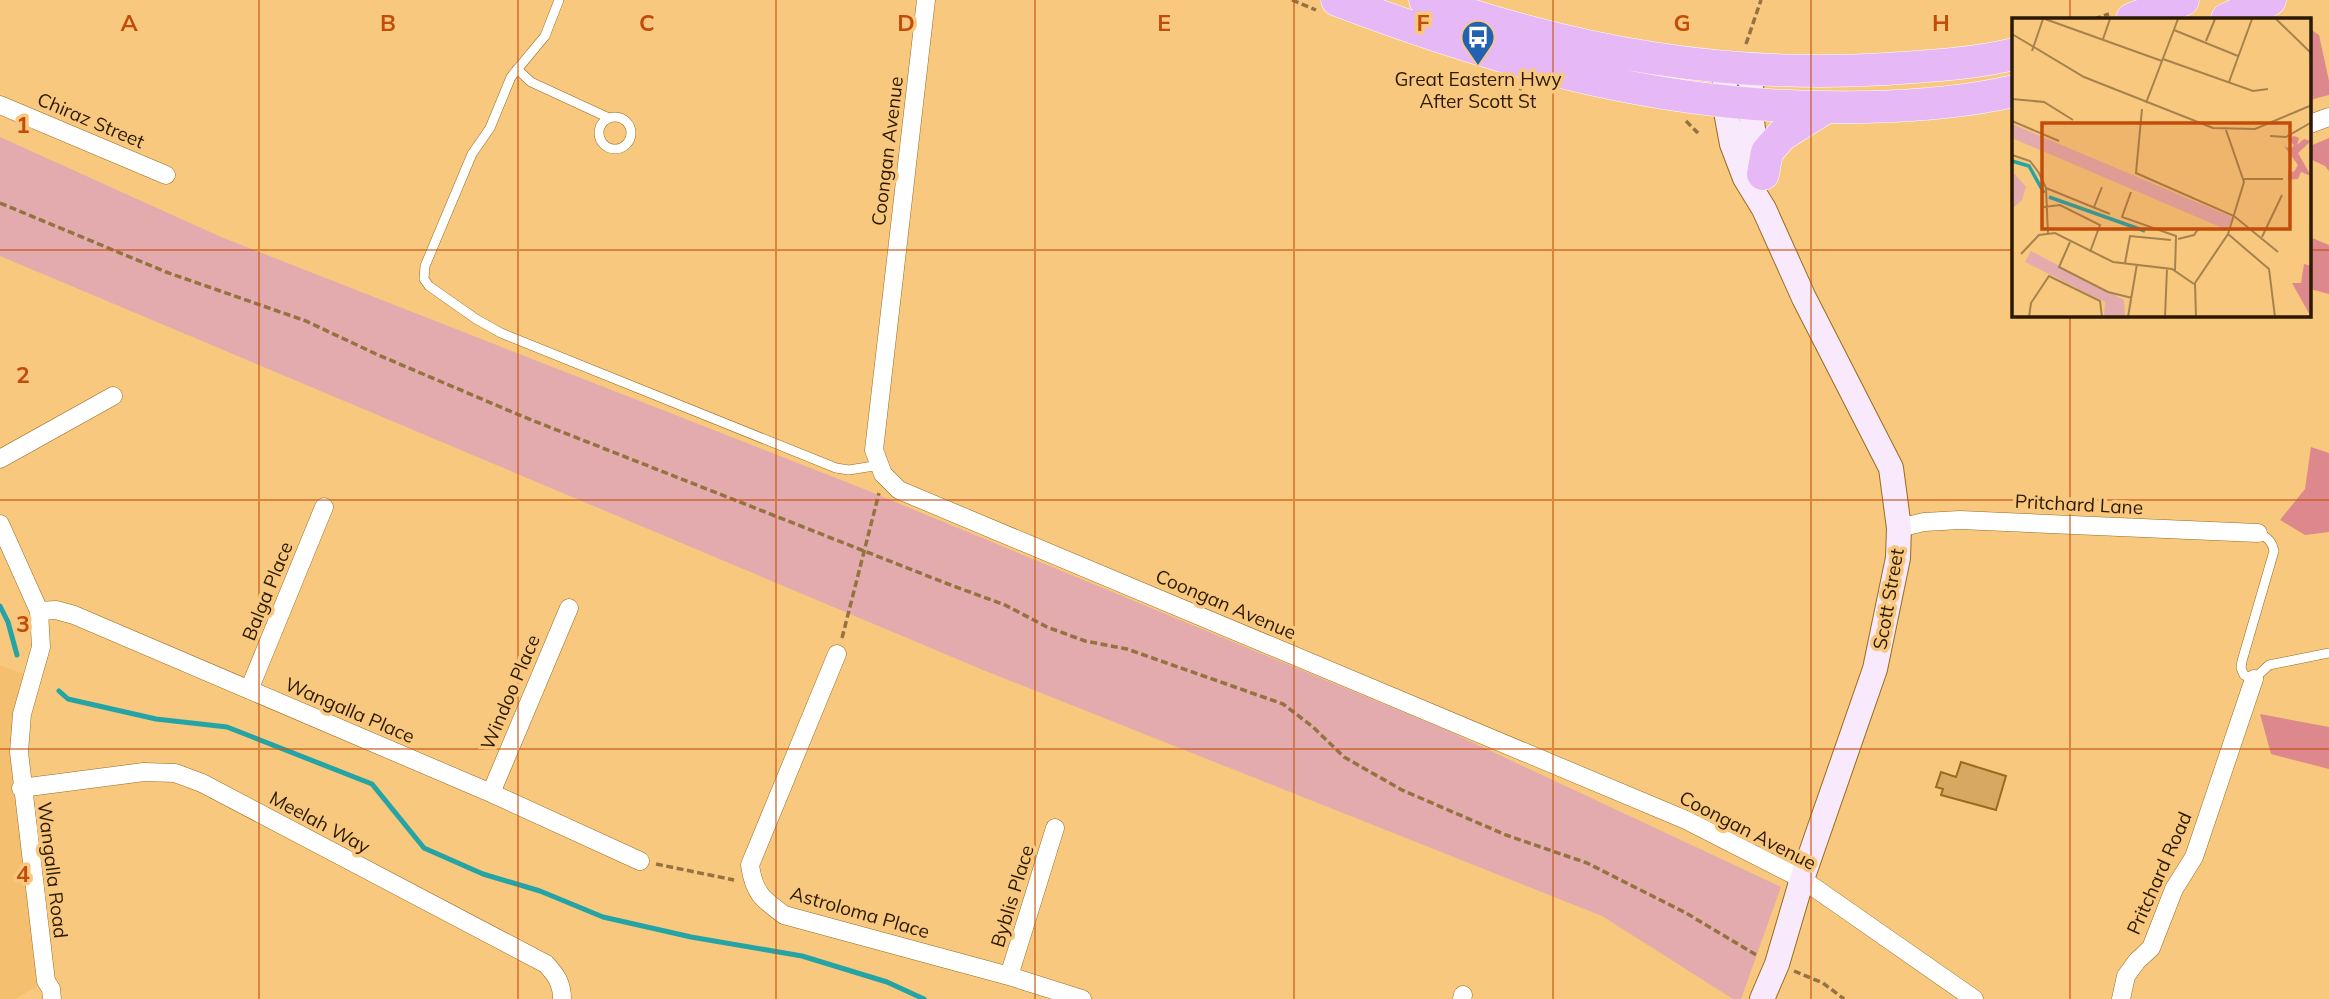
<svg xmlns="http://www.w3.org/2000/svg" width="2329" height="999" font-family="Mulish,sans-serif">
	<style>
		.built { fill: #f4bf6e }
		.green { fill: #e3abad }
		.forest { fill: #dd888c }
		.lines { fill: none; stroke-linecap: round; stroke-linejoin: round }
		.stream { stroke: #25a4a6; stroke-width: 5 }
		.building { fill: #d6a862; stroke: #986c1e; stroke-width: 2 }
		.lane-casing { stroke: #986c1e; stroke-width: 10 }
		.street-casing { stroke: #986c1e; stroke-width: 19 }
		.secondary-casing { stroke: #986c1e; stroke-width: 26 }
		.highway-casing { stroke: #fff; stroke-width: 33 }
		.path { stroke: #947341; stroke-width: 3.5; stroke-dasharray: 7 3.5; stroke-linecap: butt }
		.lane { stroke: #fff; stroke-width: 9 }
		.street { stroke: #fff; stroke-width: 18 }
		.secondary { stroke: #f8eafc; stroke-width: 24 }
		.highway { stroke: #e6b8f6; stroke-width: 32 }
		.grid { fill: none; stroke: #c24c0a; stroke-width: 2; stroke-opacity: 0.55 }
		.labels { text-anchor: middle; stroke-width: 7; stroke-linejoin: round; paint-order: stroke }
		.poi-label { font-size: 19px; fill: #2c1a00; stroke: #f8c87f }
		.street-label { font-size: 19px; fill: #2c1a00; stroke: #f8c87f }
		.inset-river { fill: none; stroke: #25a4a6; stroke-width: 3.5 }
		.inset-road { fill: none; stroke: #a6824c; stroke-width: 2 }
		.view { fill: #c24c0a; fill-opacity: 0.15; stroke: #c24c0a; stroke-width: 3.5 }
		.inset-edge { fill: none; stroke: #2c1a00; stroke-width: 3.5 }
		.grid-label { font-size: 23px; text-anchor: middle; font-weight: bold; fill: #c24c0a; stroke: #f8c87f; stroke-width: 7; stroke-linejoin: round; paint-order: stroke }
	</style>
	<rect width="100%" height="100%" fill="#f8c87f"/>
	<!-- built -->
	<path class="built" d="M0,665l33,13 -11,36 24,267 -31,18h-15z"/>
	<!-- green -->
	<path class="green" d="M0,137l221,100 643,252 582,241 335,157 -40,112h-8l-131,-83 -619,-246 -983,-414z"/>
	<!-- forest -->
	<path class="forest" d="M2310,29l9,6 10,46v14l-19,5z
		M2329,138v33l-4,-5 -15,-7v-13z
		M2310,237l19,8v49l-19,-5z
		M2311,447l18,6v79l-24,3 -25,-15 25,-31z
		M2260,714l69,13v42l-58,-15z"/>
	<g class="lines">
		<!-- stream -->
		<path class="stream" d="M0,606l8,16 9,33
			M59,691l9,8 88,20 71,8 145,57 52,64 59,26 57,17 63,26 88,20 111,19 85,26 37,17"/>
	</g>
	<!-- building -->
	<path class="building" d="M1961,762l45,14 -10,34 -55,-15 2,-6 -7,-2 5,-15 15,5z"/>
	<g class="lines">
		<defs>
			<path id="lane" d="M559,0l-14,36 -34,41 -21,51 -18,26 -47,112 -1,13 5,7 47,33 25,14 335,135 13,2 31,-5
				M517,69l14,13 78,36
				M599 133a16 16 0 1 1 32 0a16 16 0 1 1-32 0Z
				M2258,533c9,4 14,8 16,18l-32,110 -1,7 3,7 10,4 15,-14 60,-12"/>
			<path id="street" d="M926,0l-52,450 9,24 16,16 787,330 116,59 172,120
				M0,105l166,70
				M2310,124l19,-7
				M0,459l113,-63
				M0,524l39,87 2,36 -19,67 -3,38 27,229 5,8 1,10
				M1899,528l25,-6 36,-2 298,13
				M39,611l17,-1 18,5 417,178 149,68
				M837,654l-87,211c4,28 12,34 34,50l225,61 73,23
				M249,690l75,-183
				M21,788l123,-16 31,1 27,10 344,181c10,11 16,19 16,35
				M491,793l78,-185
				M1009,976l46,-148
				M1462,999l1,-4
				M2121,999l5,-23 11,-15 14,-13 23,-59 20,-32 60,-178"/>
			<path id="secondary" d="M1726,68l-2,33 8,43 13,34 19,31 40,89 87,170 8,60 -1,30 -23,111 -73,210 -25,85 -15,35
				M1752,70c-3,43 0,63 11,104"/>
			<path id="highway" d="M1337,0c174,66 340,112 529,107 49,-1 100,-5 148,-16
				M1425,0c153,53 300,79 462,69 43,-3 85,-5 127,-15
				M2132,19l51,-19
				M2227,19l43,-19
				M1763,174l4,-22 15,-17 43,-27"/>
		</defs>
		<!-- lane casing -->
		<use href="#lane" class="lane-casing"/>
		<!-- street casing -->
		<use href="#street" class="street-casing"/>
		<!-- secondary casing -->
		<use href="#secondary" class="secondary-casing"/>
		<!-- highway casing -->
		<use href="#highway" class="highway-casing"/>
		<!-- path -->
		<path class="path" d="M1292,0l24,10
			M2094,19l15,-5
			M1746,44l15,-44
			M1499,83l23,6
			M1686,121l12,12
			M0,203l166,69 140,49 70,33 148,63 424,167 57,21 42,22 38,14 42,8 156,55 30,23 31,30 58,33 104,45 81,28 99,50 72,43
			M842,638l37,-145
			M656,864l78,16
			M1794,971l29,12 21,16"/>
		<!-- lane -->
		<use href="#lane" class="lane"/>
		<!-- street -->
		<use href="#street" class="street"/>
		<!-- secondary -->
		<use href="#secondary" class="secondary"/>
		<!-- highway -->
		<use href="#highway" class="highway"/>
	</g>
	<!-- grid -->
	<path class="grid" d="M259,0v999M518,0v999M776,0v999M1035,0v999M1294,0v999M1553,0v999M1811,0v999M2070,0v19M0,250h2014M2310,250h19M2070,315v684M0,500h2329M0,749h2329"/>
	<!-- icons -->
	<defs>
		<symbol id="bus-pin" viewBox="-11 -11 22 30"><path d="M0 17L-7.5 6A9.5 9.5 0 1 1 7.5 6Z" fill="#2361b3" stroke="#f8c87f"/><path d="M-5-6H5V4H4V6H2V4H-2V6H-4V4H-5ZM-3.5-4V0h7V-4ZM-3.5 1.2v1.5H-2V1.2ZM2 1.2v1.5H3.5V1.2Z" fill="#fff"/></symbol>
	</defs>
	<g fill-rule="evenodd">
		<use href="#bus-pin" x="1459" y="18" width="38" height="52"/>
	</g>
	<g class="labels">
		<!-- poi labels -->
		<g class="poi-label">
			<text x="1478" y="86">Great Eastern Hwy<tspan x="1478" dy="22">After Scott St</tspan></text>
		</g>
		<!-- street labels -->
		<g class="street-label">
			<text transform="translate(91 120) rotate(23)" y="7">Chiraz Street</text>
			<text transform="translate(887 151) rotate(-83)" y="7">Coongan Avenue</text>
			<text transform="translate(2079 504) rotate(3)" y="7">Pritchard Lane</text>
			<text transform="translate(267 591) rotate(-68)" y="7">Balga Place</text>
			<text transform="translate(1888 599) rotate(-80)" y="7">Scott Street</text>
			<text transform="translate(1226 604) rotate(23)" y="7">Coongan Avenue</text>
			<text transform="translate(510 692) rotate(-67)" y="7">Windoo Place</text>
			<text transform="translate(350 710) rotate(23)" y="7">Wangalla Place</text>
			<text transform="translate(320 822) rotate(28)" y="7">Meelah Way</text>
			<text transform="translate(1748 830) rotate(27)" y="7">Coongan Avenue</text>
			<text transform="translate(53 870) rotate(83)" y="7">Wangalla Road</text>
			<text transform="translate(2159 873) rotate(-66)" y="7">Pritchard Road</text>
			<text transform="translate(1012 896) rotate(-73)" y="7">Byblis Place</text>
			<text transform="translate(860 912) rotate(16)" y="7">Astroloma Place</text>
		</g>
	</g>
	<!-- overview -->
	<g transform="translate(2012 18)">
		<rect width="299" height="299" fill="#f8c87f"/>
		<path d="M0,106l220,93 -5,13 -215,-92zM0,153l14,16 -4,13 -10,9zM19,233l93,49 1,17h-21l1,-15 -80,-40z" fill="#e3abad"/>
		<path d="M282,118l5,2 -2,7 7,-6 7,2 -13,12 13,23 -10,-4 -3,7 -10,1v-10l6,2 4,-7 -14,-19 7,3 3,-4 -7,-6zM292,246l7,2v51l-19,-34h9z" fill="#dd888c"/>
		<path class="inset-river" d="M0,143l17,5 15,27M37,179l96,34"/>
		<path class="inset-road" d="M33,1l117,42M264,1l36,35M162,12l64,26M0,16l72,43 129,51 42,1 57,-24M91,21l7,-20M194,23l9,-22M20,33l11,-32M151,41l90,32 15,-2M217,64l23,-63M0,81l32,3 29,18M134,85l32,-84M130,91l-6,64 98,43 44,36M0,103l47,20M258,118l16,1 26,-15M0,137l18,6 9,12 7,15 2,46M232,161h39M34,170l64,26M119,174l-9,25 54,19 -1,35M32,189l16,-2 40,20 -10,27M82,189l8,-20M216,216l41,35 6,48M250,219l20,-42M166,221l16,-4 4,-6M58,224l-11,25 49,25 24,6M9,236l18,-19 16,-2 58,29 59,7 22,15M113,245l5,-27 41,4M17,299l2,-14 18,-27 51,25 2,16M116,299l9,-53M153,299l2,-49M184,299l-1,-34 33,-49 16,-52 -18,-52"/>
		<path class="view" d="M30,105h248v106h-248z"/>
		<rect width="299" height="299" class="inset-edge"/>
	</g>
	<g class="grid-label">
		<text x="129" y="31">A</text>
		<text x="388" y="31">B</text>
		<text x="647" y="31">C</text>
		<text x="906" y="31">D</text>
		<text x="1164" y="31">E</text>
		<text x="1423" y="31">F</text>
		<text x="1682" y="31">G</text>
		<text x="1941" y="31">H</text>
		<text x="23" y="133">1</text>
		<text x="23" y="383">2</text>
		<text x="23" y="632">3</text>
		<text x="23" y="882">4</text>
	</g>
</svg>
